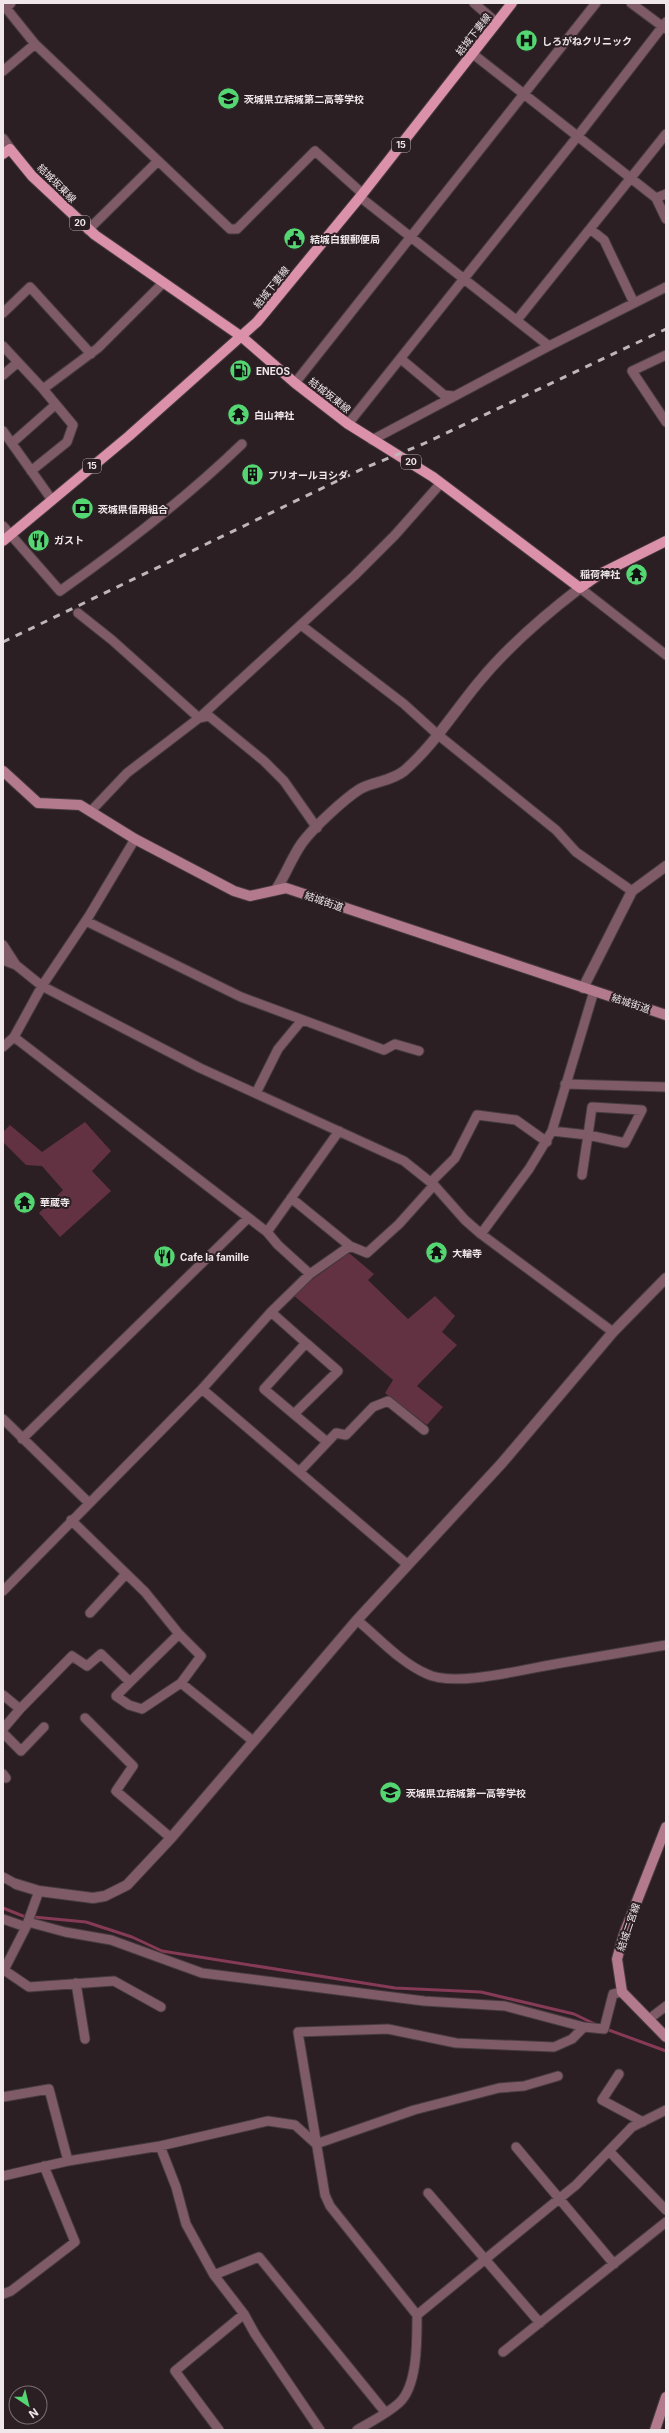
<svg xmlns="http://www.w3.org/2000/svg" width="669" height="2433" font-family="Inter,'Noto Sans JP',sans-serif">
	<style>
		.green { fill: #623243 }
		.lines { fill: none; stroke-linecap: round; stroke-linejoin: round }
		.stream { stroke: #853a56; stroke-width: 3 }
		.minor-casing { stroke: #463b3f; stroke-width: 11 }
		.tertiary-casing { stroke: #463b3f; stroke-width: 12 }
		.secondary-casing { stroke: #463b3f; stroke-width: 12 }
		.primary-casing { stroke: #463b3f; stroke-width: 12 }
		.minor { stroke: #7e5b66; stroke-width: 9 }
		.tertiary { stroke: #7e5b66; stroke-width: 10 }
		.secondary { stroke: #b27a8c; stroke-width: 10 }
		.primary { stroke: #da91a9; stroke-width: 10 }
		.rail { stroke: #bfb6b8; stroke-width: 3; stroke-dasharray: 7 7; stroke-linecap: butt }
		.labels { text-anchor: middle; stroke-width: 4; stroke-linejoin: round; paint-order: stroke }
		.shield { fill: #2b1f23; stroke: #b4abae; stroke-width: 1 }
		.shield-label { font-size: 9px; font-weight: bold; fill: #efe7e9 }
		.street-label { font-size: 10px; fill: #efe7e9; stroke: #2b1f23 }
		.poi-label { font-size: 10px; font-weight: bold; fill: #efe7e9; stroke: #2b1f23; text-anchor: start }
	</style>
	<rect width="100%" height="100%" fill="#2b1f23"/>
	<!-- green -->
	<path class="green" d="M85,1122l26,29 -19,20 19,20 -51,46 -21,-24 24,-23 -21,-24 -16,-1 -23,-23v-10l7,-7 32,27z
		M349,1253l25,21 -6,6 40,39 27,-23 20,20 -13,16 15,13 -40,41 26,21 -16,18 -42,-32 8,-13 -101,-86z"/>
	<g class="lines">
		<!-- stream -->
		<path class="stream" d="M3,1908l20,8 63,6 46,15 30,14 233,37 86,4 93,22 25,12
			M606,2029l60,22"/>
		<defs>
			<path id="minor" d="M474,3l23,20
				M631,3l35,26
				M35,44l195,185h7l78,-78 48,43
				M473,54l183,144 10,-4
				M3,71l32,-27 -29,-36 5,-5
				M360,197l189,149
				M656,198l10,21
				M590,229l14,11 30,63
				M88,230l70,-69
				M3,313l27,-26 61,67
				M517,320l149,-186
				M3,346l40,43 55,-41 65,-65
				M666,355l-34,16 34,51
				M401,359l43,36 10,1
				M3,375l14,-12
				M295,383l301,-380
				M348,424l229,-287 89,-115
				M3,431l49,69
				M372,440l177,-94 117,-59
				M12,443l43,-38
				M31,471l36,-29 6,-17 -30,-36
				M3,526l57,65c64,-45 125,-92 182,-147
				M580,588l86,67
				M78,613l34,27 87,78 10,-2 55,45 20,20 33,47
				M301,625l103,79 33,30 119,96 20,22 56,39
				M91,811l36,-38 72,-55 155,-142 41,-41 46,-52
				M86,921l155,76 143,53 11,-6 24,7
				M3,945l13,20 26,21 158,82 204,93 30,24 31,35 16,14 132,98
				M3,960l13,5
				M14,1037l253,195 11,13 32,29
				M3,1047l11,-10 28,-51 47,-70 46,-77
				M565,1084l101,3
				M256,1093l22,-44 24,-29
				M592,1107l50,3 -17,33 -37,-8z
				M552,1131l36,4 -6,40
				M431,1182l24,-24 22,-43 39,5 31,22
				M291,1198l59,48
				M267,1232l72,-101
				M481,1234l48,-65 23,-38 42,-140
				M271,1312l35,31 -42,46 63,53
				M202,1389l206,176
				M294,1414l44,-43 -32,-28
				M3,1419l86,84
				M22,1439l226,-221
				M300,1471l36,-38 10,2 27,-28 15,-6 36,29
				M71,1520l74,72 34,42
				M3,1591l199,-202 69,-77 39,-38 40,-28 17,7 32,-29 35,-39
				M90,1613l36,-39
				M357,1620c22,18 44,43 70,54 28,14 102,-6 134,-11 35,-6 70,-12 105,-18
				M130,1682l49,-48 22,22 -20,27
				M3,1695l17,14 52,-53 15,10 14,-12 29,28 -14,14 13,9 13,4 39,-26 72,58
				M85,1718l48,48 -17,25 55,47
				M3,1729l17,-20
				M3,1733l18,18 23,-24
				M3,1774l3,4
				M3,1877l13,7
				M39,1891l-13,36 -22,43 25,17 85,-6 47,26
				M3,1919l23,8
				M28,1922l37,10 46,8 91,33 222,28 81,5 79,21
				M76,1983l9,56
				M649,2019l17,-13
				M619,2074l-17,26 41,22
				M3,2097l46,-8 19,72 92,-15 108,-25 27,4 21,19 98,-34 85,-22 25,-2 34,-10
				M160,2146l16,41 10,37 28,51 30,39 11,20 65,96
				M516,2147l98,117
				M609,2151l57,59
				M3,2176l65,-15
				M428,2193l112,130
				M214,2275l45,-18 126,155
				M3,2294l8,-3 64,-49 -31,-76
				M417,2315l-87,-109 -5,-11 -27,-163 90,-3 68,14 98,4 18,-8 12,-12 20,2 9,-35 9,-2
				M503,2352l163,-130
				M219,2430l-44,-59 69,-57
				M357,2430c13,-8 30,-16 42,-27 19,-17 18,-64 18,-88l159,-130 56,-58 34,-17"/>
			<path id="tertiary" d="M3,139l7,10
				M277,888c9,-14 15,-31 25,-45 11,-15 42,-44 58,-54 14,-8 30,-7 44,-18 29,-25 50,-59 74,-88 27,-33 68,-69 102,-95
				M583,988l49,-97 34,-25
				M16,1884l23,7 54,7 12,-2 22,-11 44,-47 186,-218 145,-157 111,-131 53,-54"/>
			<path id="secondary" d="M3,771l35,32 42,2 55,34 99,52 16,5 36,-8 380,127
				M666,1827l-42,107 -7,25 5,33 44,45
				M655,2430l11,-33"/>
			<path id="primary" d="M3,154l7,-5 22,27 63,59 147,102 53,46 53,41 85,53 147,111 20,-14 66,-33
				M3,541l126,-105 128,-114 103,-125 152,-194"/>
		</defs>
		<!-- minor casing -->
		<use href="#minor" class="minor-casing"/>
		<!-- tertiary casing -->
		<use href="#tertiary" class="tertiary-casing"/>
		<!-- secondary casing -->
		<use href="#secondary" class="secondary-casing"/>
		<!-- primary casing -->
		<use href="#primary" class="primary-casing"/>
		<!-- minor -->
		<use href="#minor" class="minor"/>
		<!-- tertiary -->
		<use href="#tertiary" class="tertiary"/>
		<!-- secondary -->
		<use href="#secondary" class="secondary"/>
		<!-- primary -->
		<use href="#primary" class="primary"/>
		<!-- rail -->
		<path class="rail" d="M3,642l359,-173 61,-25 243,-115"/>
	</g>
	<!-- icons -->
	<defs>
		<symbol id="hospital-disc" viewBox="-11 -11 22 22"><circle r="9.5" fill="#54d672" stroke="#2b1f23"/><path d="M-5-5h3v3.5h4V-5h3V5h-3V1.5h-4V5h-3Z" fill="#111"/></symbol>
		<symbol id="school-disc" viewBox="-11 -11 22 22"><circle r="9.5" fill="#54d672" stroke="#2b1f23"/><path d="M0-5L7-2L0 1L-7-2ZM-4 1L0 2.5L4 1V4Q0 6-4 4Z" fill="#111"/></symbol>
		<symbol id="civic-disc" viewBox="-11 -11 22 22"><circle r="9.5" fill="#54d672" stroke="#2b1f23"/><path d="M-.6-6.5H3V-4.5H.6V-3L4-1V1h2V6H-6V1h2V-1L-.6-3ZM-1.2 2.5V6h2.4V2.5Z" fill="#111"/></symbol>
		<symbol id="fuel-disc" viewBox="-11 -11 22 22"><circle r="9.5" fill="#54d672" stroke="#2b1f23"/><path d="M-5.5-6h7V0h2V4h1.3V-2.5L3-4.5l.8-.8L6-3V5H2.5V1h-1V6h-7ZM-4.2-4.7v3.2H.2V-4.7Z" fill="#111"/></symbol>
		<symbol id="temple-disc" viewBox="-11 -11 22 22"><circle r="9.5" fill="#54d672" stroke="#2b1f23"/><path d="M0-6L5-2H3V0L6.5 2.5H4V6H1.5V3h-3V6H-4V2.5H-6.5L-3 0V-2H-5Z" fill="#111"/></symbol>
		<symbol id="building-disc" viewBox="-11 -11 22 22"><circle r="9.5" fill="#54d672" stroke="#2b1f23"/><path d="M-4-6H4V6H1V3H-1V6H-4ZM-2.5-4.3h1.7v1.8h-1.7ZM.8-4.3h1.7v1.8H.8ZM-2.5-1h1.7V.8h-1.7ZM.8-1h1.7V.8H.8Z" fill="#111"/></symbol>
		<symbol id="bank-disc" viewBox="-11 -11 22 22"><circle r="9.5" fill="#54d672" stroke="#2b1f23"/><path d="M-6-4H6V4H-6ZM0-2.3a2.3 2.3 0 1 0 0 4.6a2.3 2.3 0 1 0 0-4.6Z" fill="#111"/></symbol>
		<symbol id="restaurant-disc" viewBox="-11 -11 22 22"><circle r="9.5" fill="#54d672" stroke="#2b1f23"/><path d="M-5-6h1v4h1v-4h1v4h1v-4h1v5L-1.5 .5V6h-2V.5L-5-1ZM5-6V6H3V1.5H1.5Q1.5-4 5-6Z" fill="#111"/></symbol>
	</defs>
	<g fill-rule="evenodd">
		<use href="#hospital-disc" x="514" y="28" width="25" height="25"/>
		<use href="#school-disc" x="216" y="86" width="25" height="25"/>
		<use href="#civic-disc" x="282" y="226" width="25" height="25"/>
		<use href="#fuel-disc" x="228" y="358" width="25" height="25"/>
		<use href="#temple-disc" x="226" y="402" width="25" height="25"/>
		<use href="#building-disc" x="240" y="462" width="25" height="25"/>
		<use href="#bank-disc" x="70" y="496" width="25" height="25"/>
		<use href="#restaurant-disc" x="26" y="528" width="25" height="25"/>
		<use href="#temple-disc" x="624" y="562" width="25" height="25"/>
		<use href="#temple-disc" x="12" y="1190" width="25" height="25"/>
		<use href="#temple-disc" x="424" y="1240" width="25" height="25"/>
		<use href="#restaurant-disc" x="152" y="1244" width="25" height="25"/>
		<use href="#school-disc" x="378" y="1780" width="25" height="25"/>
	</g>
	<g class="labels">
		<!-- shield labels -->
		<g class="shield">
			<rect x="392" y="138" width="18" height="14" rx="3"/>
			<rect x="70" y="216" width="20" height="14" rx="3"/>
			<rect x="401" y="455" width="20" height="14" rx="3"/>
			<rect x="83" y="459" width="18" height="14" rx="3"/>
		</g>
		<g class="shield-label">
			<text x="401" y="148">15</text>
			<text x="80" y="226">20</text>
			<text x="411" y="465">20</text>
			<text x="92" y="469">15</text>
		</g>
		<!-- street labels -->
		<g class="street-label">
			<text transform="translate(473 34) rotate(-52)" y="4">結城下妻線</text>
			<text transform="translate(57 183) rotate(45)" y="4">結城坂東線</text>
			<text transform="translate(271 287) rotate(-51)" y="4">結城下妻線</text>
			<text transform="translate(330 395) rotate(38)" y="4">結城坂東線</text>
			<text transform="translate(324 901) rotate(19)" y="4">結城街道</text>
			<text transform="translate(631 1003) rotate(18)" y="4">結城街道</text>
			<text transform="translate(628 1927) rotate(-71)" y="4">結城二宮線</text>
		</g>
		<!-- poi labels -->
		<g class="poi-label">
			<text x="542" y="45">しろがねクリニック</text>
			<text x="244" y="103">茨城県立結城第二高等学校</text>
			<text x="310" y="243">結城白銀郵便局</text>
			<text x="256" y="375">ENEOS</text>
			<text x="254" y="419">白山神社</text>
			<text x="268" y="479">プリオールヨシダ</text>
			<text x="98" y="513">茨城県信用組合</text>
			<text x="54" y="544">ガスト</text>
			<text x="620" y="578" text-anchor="end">稲荷神社</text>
			<text x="40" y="1206">華蔵寺</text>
			<text x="452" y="1257">大輪寺</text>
			<text x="180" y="1261">Cafe la famille</text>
			<text x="406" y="1797">茨城県立結城第一高等学校</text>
		</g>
	</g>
	<!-- border -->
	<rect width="669" height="2433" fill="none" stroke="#efe7e9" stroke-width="8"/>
	<!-- north arrow -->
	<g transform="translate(28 2405) rotate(145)"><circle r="19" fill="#2b1f23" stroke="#796f72"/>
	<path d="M0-3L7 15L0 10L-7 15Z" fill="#54d672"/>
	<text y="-6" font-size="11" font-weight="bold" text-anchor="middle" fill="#efe7e9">N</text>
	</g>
</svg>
